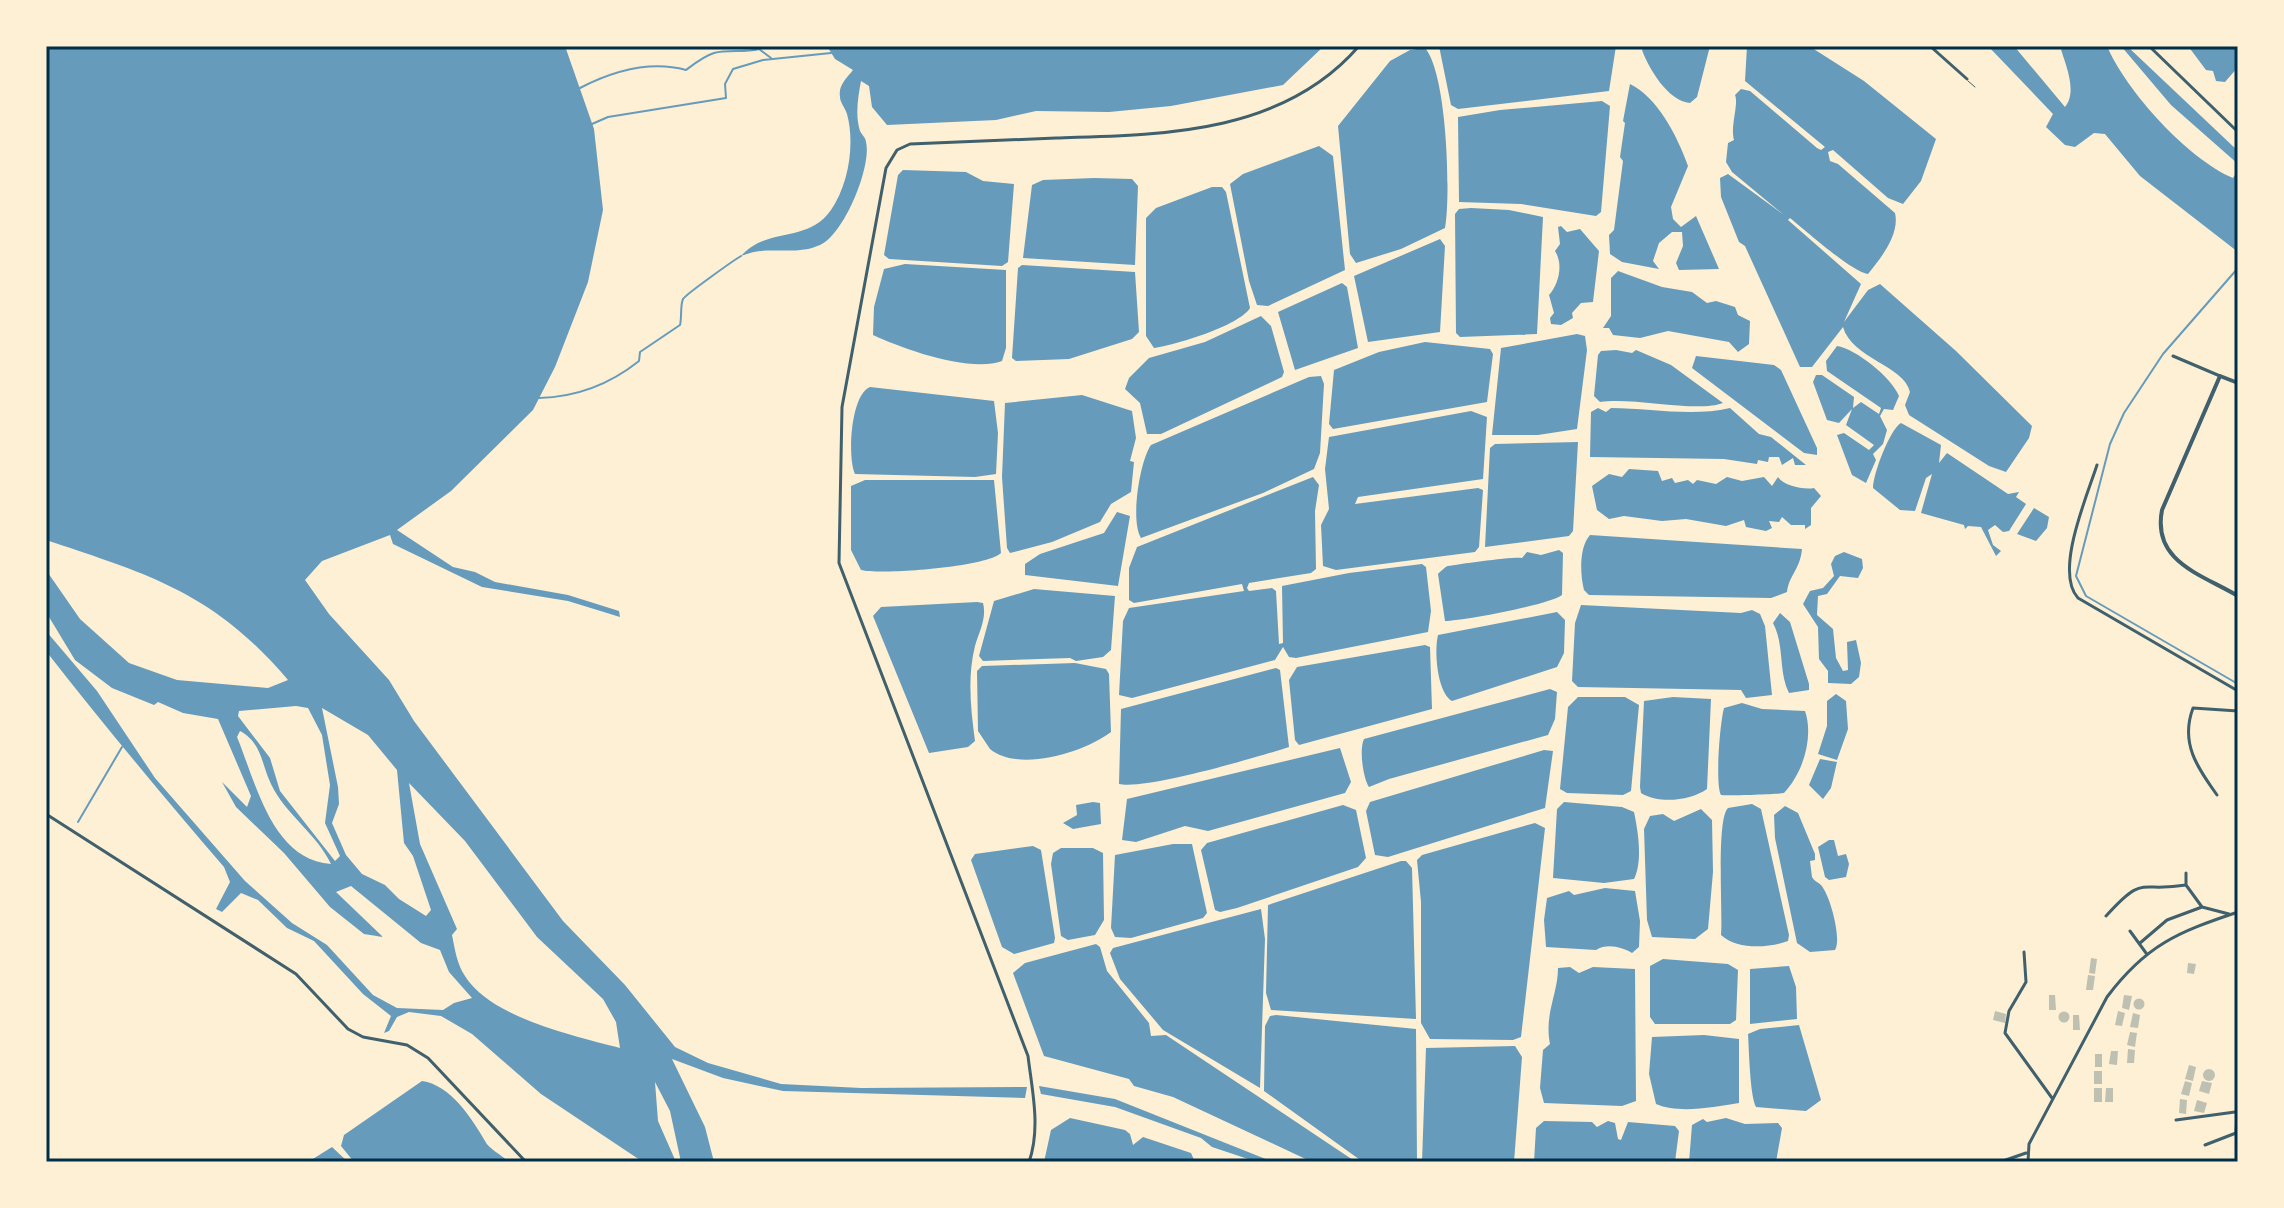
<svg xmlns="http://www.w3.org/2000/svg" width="2284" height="1208" font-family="'PT Sans Narrow',sans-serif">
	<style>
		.water { fill: #669bbc; fill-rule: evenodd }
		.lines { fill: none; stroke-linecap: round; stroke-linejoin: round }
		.stream { stroke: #669bbc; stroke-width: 2 }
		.building { fill: #bec0b2 }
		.service { stroke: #3f606c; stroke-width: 1 }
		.minor { stroke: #3f606c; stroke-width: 3 }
		.tertiary { stroke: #3f606c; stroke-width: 4 }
		.neatline { fill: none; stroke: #003049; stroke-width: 3 }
	</style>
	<rect width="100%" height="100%" fill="#fdf0d5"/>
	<!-- water -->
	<path class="water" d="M46,46h519l29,83 9,81 -15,72 -33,85 -22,43 -82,81 -54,39 56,37 22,5 20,10 73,13 51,16 1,6 -52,-16 -86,-14 -89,-43 -3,-9 -68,26 -17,19 24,34 60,66 25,41 149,200 62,64 50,62 33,16 73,21 80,4 166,-1 -2,11 -242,-7 -60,-13 -51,-19 33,68 9,35h-33l-11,-51 -15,-29 3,39 18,41h-33l-102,-68 -69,-60 -31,-18 -32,-4 -12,5 -8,14 -5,2 7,-17 -28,-22 -49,-53 -27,-13 -29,-28 -17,-7 -19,19 -6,-3 14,-27 -6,-15c-61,-71 -121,-143 -178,-216v-20l51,60 58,87 90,103 47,42 35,22 46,50 24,13 46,2 11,-7 18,-5 -23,-26 -9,-22 -19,-7 -70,-57 -15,6 47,45 -19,-3 -34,-27 -46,-54 -48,-46 -14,-25 25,25 4,-11 -33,-77 -35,-6 -25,-11 -4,3 -42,-17 -37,-28 -29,-48v-42l34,49 49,44 48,17 91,8 20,-8c-74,-87 -137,-105 -242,-140zM296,706l12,2 14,27 8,50 -5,38 15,33 -5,5 -55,-70 -10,-33 -32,-42 1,-5zM322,708l46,27 29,35 7,73 9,13 18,54 -5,6 -27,-17 -14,-14 -23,-11 -16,-19 -14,-32 7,-19 -1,-17zM240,731c22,12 21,32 31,53 14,30 46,50 60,80 -59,-4 -75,-81 -94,-127zM409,783l56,58 72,96 66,62 13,23 4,26c-45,-12 -129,-30 -155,-72 -8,-12 -10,-26 -13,-41l5,-6 -37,-85z
		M827,46h497l-41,39 -112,21 -62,6 -73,-1 -40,9 -109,5 -15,-18 -3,-21 -8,-5c-3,16 -6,34 -1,50 2,4 6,7 6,11 6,24 -22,93 -46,103 -27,12 -51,-1 -79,11 27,-30 66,-12 90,-46 18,-26 24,-67 16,-96 -2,-6 -7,-12 -7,-17 -2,-12 7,-19 13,-27l-18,-11z
		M1439,46h177l-7,45 -151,18 -7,-4z
		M1644,46h66l-13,51 -7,6c-22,-2 -41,-34 -48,-53z
		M1747,46h62l55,35 72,58 -15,42 -18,23 -15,-6 -55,-48 -5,2 2,9 8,3 57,49c5,21 -14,45 -27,61 -16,-2 -62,-43 -78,-56l-2,2 73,64 -17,38 24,-32 12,-6 76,67 76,75 -3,12 -23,34 -17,-6 -80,-51 -4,-10 5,-13c-6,-27 -58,-33 -67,-65l-31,40h-12l-55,-121 -6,-4 -18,-45 -1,-19 8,-4 56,41 -52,-43 -6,-10 2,-19 6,-3c-4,-14 5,-36 1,-45l6,-6 9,2 67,57 4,2 4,-3 -80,-66z
		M1988,46h26l51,61c13,-16 0,-43 -5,-61h47c19,45 81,113 126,132l5,-8v82l-98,-76 -35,-42 -11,-1 -19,14 -10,-2 -19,-18 7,-13z
		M2121,46h6l111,105v13l-67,-59z
		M2188,46h50v21l-13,15 -9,-1 -3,-10 -7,-1z
		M1425,48c22,25 26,146 20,180l-44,21 -45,14 -6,-9 -12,-128 52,-65 20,-11z
		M1630,84c27,13 47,51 58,82l-17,41 2,12 8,8 15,-11 23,53 -40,1 -3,-7 7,-17 -1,-14h-10l-13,11 -6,18 6,8 -37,-7 -12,-8 -1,-19 5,-5 9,-69 -3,-4 5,-34 -2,-2z
		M1602,101l8,5 -9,106 -5,4 -75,-12 -62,-2 -1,-85 42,-7z
		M1319,146l14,10 12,114 -77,36 -11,-1 -8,-24 -19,-97 13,-10z
		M903,170l63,2 17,9 31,3 -6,78 -6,4 -113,-7 -5,-4 14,-80z
		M1094,178l38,1 6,7 -3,79 -112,-7 9,-73 11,-5z
		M1212,187h10l4,5 24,116c-11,18 -75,37 -96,40l-8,-12v-118l10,-10z
		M1471,208l38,2 34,7 -6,117 -77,3 -4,-4 -1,-119 4,-5z
		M1561,226l6,6 13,-3 19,22 -6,51 -12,1 -9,10 1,5 -12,7 -10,-1 -1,-6 4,-5 -5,-18c9,-10 15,-30 6,-44l5,-7 -2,-17z
		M1440,239l5,7 -5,86 -72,10 -14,-66z
		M905,264l101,6v78l-4,13c-32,12 -99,-12 -129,-26l1,-28 10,-38z
		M1022,265l113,7 4,60 -7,7 -63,20 -53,2 -4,-3 6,-90z
		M1618,271l44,16 30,5 15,11 9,-2 19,6 3,8 12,6 -1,23 -11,8 -9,-10 -61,-11 -28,7 -27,-3 -4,-7h-6l8,-12v-38z
		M1342,283l5,4 11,61 -63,22 -17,-58z
		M1261,316l10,10 13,46 -2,5 -121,57h-14l-7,-31 -15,-14 4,-11 20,-20 56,-16z
		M1577,334l8,2 2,14 -10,79 -39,6h-46l9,-87z
		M1425,342l65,7 3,5 -6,48 -154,27 -4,-5 5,-54 45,-18z
		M1837,346c19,3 54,31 62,50l-6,14 -9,-1 -4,7 7,14 -4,14 -10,10 3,6 -10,23 -14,-8 -15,-40 7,-2 25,17 5,-5 -28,-20 6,-16 -13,14 -12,-3 -14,-38 3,-7h6l32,22 -1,11 8,-6 18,12 2,-6 -54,-37 -1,-10z
		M1616,350l16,3 4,-3 35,15 52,38c-26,10 -89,-6 -123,-1l-6,-6 4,-41 3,-4z
		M1696,356l78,9 7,5 36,78v7l-13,-2 -112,-85z
		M1321,376l3,8 -4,69 -6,16 -51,24 -122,45c-11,-17 -1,-78 10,-93l158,-68z
		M870,387l124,14 4,32 -2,41 -21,3 -120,-3c-8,-17 -4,-80 15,-87z
		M1082,395l50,16 4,27 -6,23 4,1 -3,30 -20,12 -11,18 -48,20 -42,11 -3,-5 -5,-71 3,-74z
		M1598,408l8,4 5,-4c39,0 80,9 119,0l29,26 12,3 35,28h-11l-2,-7 -11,7 -3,-8h-10l-1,5 -10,-2 -1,4 -33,-5 -134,-2 1,-45z
		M1471,411l16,6 -4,62 -125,18 -3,7 123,-16 5,2 -4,57 -4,5 -139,18 -13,-4 -2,-41 8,-16 -4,-40 4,-32z
		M1901,423l40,22 -2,18 8,-10 61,41 11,-2 -3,5 10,7 -17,27 -6,1 -8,-7 -7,5 5,15 8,6 -5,5 -15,-29 -13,-1 -3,3 -1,-4 -43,-12 11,-39 -6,4 -11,33 -15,-1 -27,-22c0,-14 17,-59 28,-65z
		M1578,442l-5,89 -4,5 -84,11 5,-99 5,-4z
		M1629,469l29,2 4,10 10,-3 3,5 13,-3 5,4 4,-4 19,4 11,-7 15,4 22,-4 8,9 6,-9c6,9 26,13 36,11l7,8 -10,12v17l-6,4v-4h-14l-9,-8 -3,5 -10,-1 3,7 -6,3 -20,-4 -2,-7 -18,6 -40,-7 -24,2 -38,-5 -15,3 -12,-9 -5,-24 17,-12 13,3z
		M1313,477l6,8 -4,26 1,58 -5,4 -62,10 -2,5 2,3 23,-3 4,3 3,53 4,-1 -1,-57 67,-13 73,-9 4,3 5,44 -3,21 -132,26 -7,-1 -6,-10 -8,13 -143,38 -13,-3 4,-74 6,-13 115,-17 -2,-7 -108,19 -5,-3v-32l8,-21z
		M865,480h129l7,73c-14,14 -119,22 -140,17l-10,-20v-64z
		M2034,508l15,9 -2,11 -11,13 -19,-7z
		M1117,512l13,4 -12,70 -93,-11v-11l15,-10 64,-21z
		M1590,535l212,14c-2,21 -13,26 -15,43l-16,6 -182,-3 -5,-5c-4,-15 -5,-43 6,-55z
		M1559,550l4,3 -1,42c-10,9 -100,26 -117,26l-7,-47c1,-1 8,-8 10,-8 11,-2 68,-10 74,-8l5,-6 14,3z
		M1844,552l18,7 1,9 -5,10 -18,-2 -13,18 -9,2 -1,19 16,14 3,29 7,13 5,-1 -1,-28 9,-2 5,23 -2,14 -8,7 -23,-1v-12l-9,-12 -1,-32 -15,-23 7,-13 13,-3 11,-12 -3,-12 4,-8z
		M1034,589l81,7 -4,54 -8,7 -27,4 -6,-3 -87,3 -4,-5 15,-55z
		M977,602l6,1c4,15 -4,29 -8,43 -8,32 -4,64 0,95l-7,6 -39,6 -56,-137 8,-9z
		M1581,605l160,8 11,-3 8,4 5,12 7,69 -26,3 -5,-8 -163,-3 -6,-6 3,-58z
		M1557,612l8,8 -1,33 -7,14 -105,34c-15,-9 -18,-50 -14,-66z
		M1780,613l10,9 19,62v6l-20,3c-11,-22 -4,-47 -16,-70z
		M1425,645l5,2 2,62 -133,36 -4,-5 -6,-60 8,-13z
		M1075,663l31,6 3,5 2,58c-26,20 -92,41 -121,17l-12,-18 -1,-60 5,-5z
		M1276,668l4,2 9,77c-31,10 -143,43 -170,37l2,-75z
		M1550,689l7,3 -2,27 -7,16 -159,44 -20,8c-6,-9 -10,-38 -5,-48z
		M1836,694l10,7 2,28 -11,31 -19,-6 9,-28v-25z
		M1578,697h47l14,8 -8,86 -8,4 -56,-2 -7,-4 8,-82z
		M1673,697l38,2 -4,90c-17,12 -48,15 -66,4l-1,-6 4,-86z
		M1742,703l20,6 43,2c9,26 -2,62 -21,82 -6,1 -59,3 -63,2 -6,-11 -1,-72 3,-87z
		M1340,748l11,34 -6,11 -137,38 -23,-5 -49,16 -14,-2 5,-41z
		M1544,750l9,1 -8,57 -157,49 -13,-2 -9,-44 4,-9z
		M1820,759l17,3 -6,26 -8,11 -14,-14z
		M1093,802l7,1 1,21 -28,5 -10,-6 14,-8 -1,-10z
		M1564,802l58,5 12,5c4,19 9,49 0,67l-30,4 -51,-5 4,-69z
		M1752,804l9,5 28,126 -1,6c-19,7 -51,9 -67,-6 2,-20 -5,-116 7,-127z
		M1343,805l13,5 10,48 -8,9 -121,41 -17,4 -5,-2 -14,-60 6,-7z
		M1785,806l13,7 17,41v6l-5,1 2,16c2,4 6,5 9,8 9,10 21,54 14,65l-25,2 -13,-9 -22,-105 -1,-23z
		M1701,809l11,11 1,52 -5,57 -13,10 -43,-2 -5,-17 -3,-91 6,-13 13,-2 11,7z
		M1535,823l10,5 -24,209 -8,3 -83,-1 -9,-16v-121l-4,-42 5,-5z
		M1829,840h5l4,16 8,-2 3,10 -3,13 -17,3 -4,-3 -7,-30z
		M1173,844h19l15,69 -4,5 -72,20 -16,-1 -4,-9 4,-73z
		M1033,846l8,4 14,88 -1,5 -40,11 -12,-7 -31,-87 4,-6z
		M1061,848h32l10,5 1,67 -9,15 -27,5 -7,-4 -10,-72 2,-11z
		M1401,861h5l6,7 4,151 -145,-9 -5,-17 2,-88z
		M1605,888l30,3 5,30 -1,26 -7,6c-10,-6 -25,-10 -36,-3l-50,-3 -2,-27 3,-22 22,-7 5,4z
		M1261,909l4,30 -5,149 -97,-58 -43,-51 -10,-26 3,-5z
		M1096,944l4,3 7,24 42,52 2,13 15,-1 190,127h-44l-139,-65 -39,-11 -5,-7 -85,-23 -31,-83 12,-10z
		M1663,959l65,5 10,6 -2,50 -6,4h-75l-5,-7v-51z
		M1789,966l7,21 1,32 -47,5v-55z
		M1570,967l9,6 14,-6 42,2 1,132 -14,5 -78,-3 -4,-15 3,-38 7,-6c-6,-30 8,-50 8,-76z
		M1276,1015l140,14 1,133h-54l-99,-71 1,-65 5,-10z
		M1799,1025l22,75 -15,11 -50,-4c-6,-11 -7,-57 -8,-73l12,-5z
		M1704,1035l35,4v64c-25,4 -60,11 -83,1l-7,-30 3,-37z
		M1515,1046l7,11 -8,105h-92l4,-114z
		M422,1081c29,4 50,38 63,60 3,7 18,15 24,21h-155l-13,-16 3,-11z
		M1039,1086l76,13 158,63h-16l-45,-15 -11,-9 -86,-31 -74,-13z
		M1070,1118l55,12 5,4 3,11 10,-8 48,16 4,9h-151l7,-32z
		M1726,1118l19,6 33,-1 4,5 -6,34h-87l3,-37 11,-6 4,3z
		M1544,1121l48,1 5,5 11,-6 7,2 3,16 3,1 7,-18 47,4 4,5 -4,31h-141l2,-34z
		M332,1147l16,15h-40z"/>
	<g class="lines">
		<!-- stream -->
		<path class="stream" d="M580,88c33,-17 69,-28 106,-18 8,-6 18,-14 28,-17 14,-4 30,0 45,-4l12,9
			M592,124l16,-7 118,-19 -1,-14 8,-15 30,-9 68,-7
			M2238,268l-75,86 -39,59 -14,31 -34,132 10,20 152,88
			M539,398c38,-1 70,-13 100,-37l1,-9 40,-27c2,-8 0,-19 3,-26 2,-4 51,-39 58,-43
			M78,822l44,-75"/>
	</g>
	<!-- building -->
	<path class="building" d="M2091,958l6,1 -2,15 -6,-1z
		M2188,963l8,1 -2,10 -7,-1z
		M2088,975l7,1 -2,14h-7z
		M2049,995h6l1,15h-7z
		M2124,995l8,1 -3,14 -7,-2z
		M2133.5 1004a5.5 5.5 0 1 1 11 0a5.5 5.5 0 1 1-11 0Z
		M1995,1011l11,3 -1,9 -12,-3z
		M2118,1011l7,2 -3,13 -7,-1z
		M2058.5 1017a5.5 5.5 0 1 1 11 0a5.5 5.5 0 1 1-11 0Z
		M2133,1013l7,2 -2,13 -8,-1z
		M2073,1015h6l1,15h-7z
		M2130,1032l7,1 -2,14 -8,-2z
		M2128,1049l7,1 -1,13h-7z
		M2111,1051h7l-1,14 -8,-1z
		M2095,1054h7v13h-7z
		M2189,1065l7,2 -3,14 -8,-2z
		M2203 1075a6 6 0 1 1 12 0a6 6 0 1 1-12 0Z
		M2094,1071h8v13h-8z
		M2185,1081l7,2 -3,13 -8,-2z
		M2202,1081l10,2 -3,11 -10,-3z
		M2094,1088h8v14h-8z
		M2106,1088h7v14h-8z
		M2180,1099l7,1 -1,14 -7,-1z
		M2197,1100l10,3 -3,10 -10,-2z"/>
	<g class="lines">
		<!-- service -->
		<path class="service" d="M1968,81l7,6"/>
		<!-- minor -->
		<path class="minor" d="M1930,46l37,33
			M2149,46l89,86
			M2173,356l47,20
			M2097,465c-10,31 -43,107 -19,133l160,93
			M2217,795c-20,-28 -37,-52 -24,-87l45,3
			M46,814l250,160 52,55 15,8 44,8 21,13 98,104
			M2186,873v12l16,22 27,7
			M2106,916c39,-43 32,-23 80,-31
			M2130,931l16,22
			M2140,943l27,-23 35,-13
			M2024,952l2,30 -17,29 -4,22 47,65
			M2176,1120l59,-8
			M2205,1145l31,-12 2,-37
			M1029,1162c12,-34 3,-72 -1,-106l-189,-493 3,-156 44,-239 11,-18 13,-6c48,-2 97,-4 146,-6 108,-3 227,-4 303,-92
			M2000,1162l26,-9
			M2028,1162l1,-18 78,-147c39,-52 71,-65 131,-85"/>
		<!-- tertiary -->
		<path class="tertiary" d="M2238,383l-18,-7 -58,134c-10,52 39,64 76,86"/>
	</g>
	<!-- border -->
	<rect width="2284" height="1208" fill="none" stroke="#fdf0d5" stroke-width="96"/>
	<rect x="48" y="48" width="2188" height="1112" class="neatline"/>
</svg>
